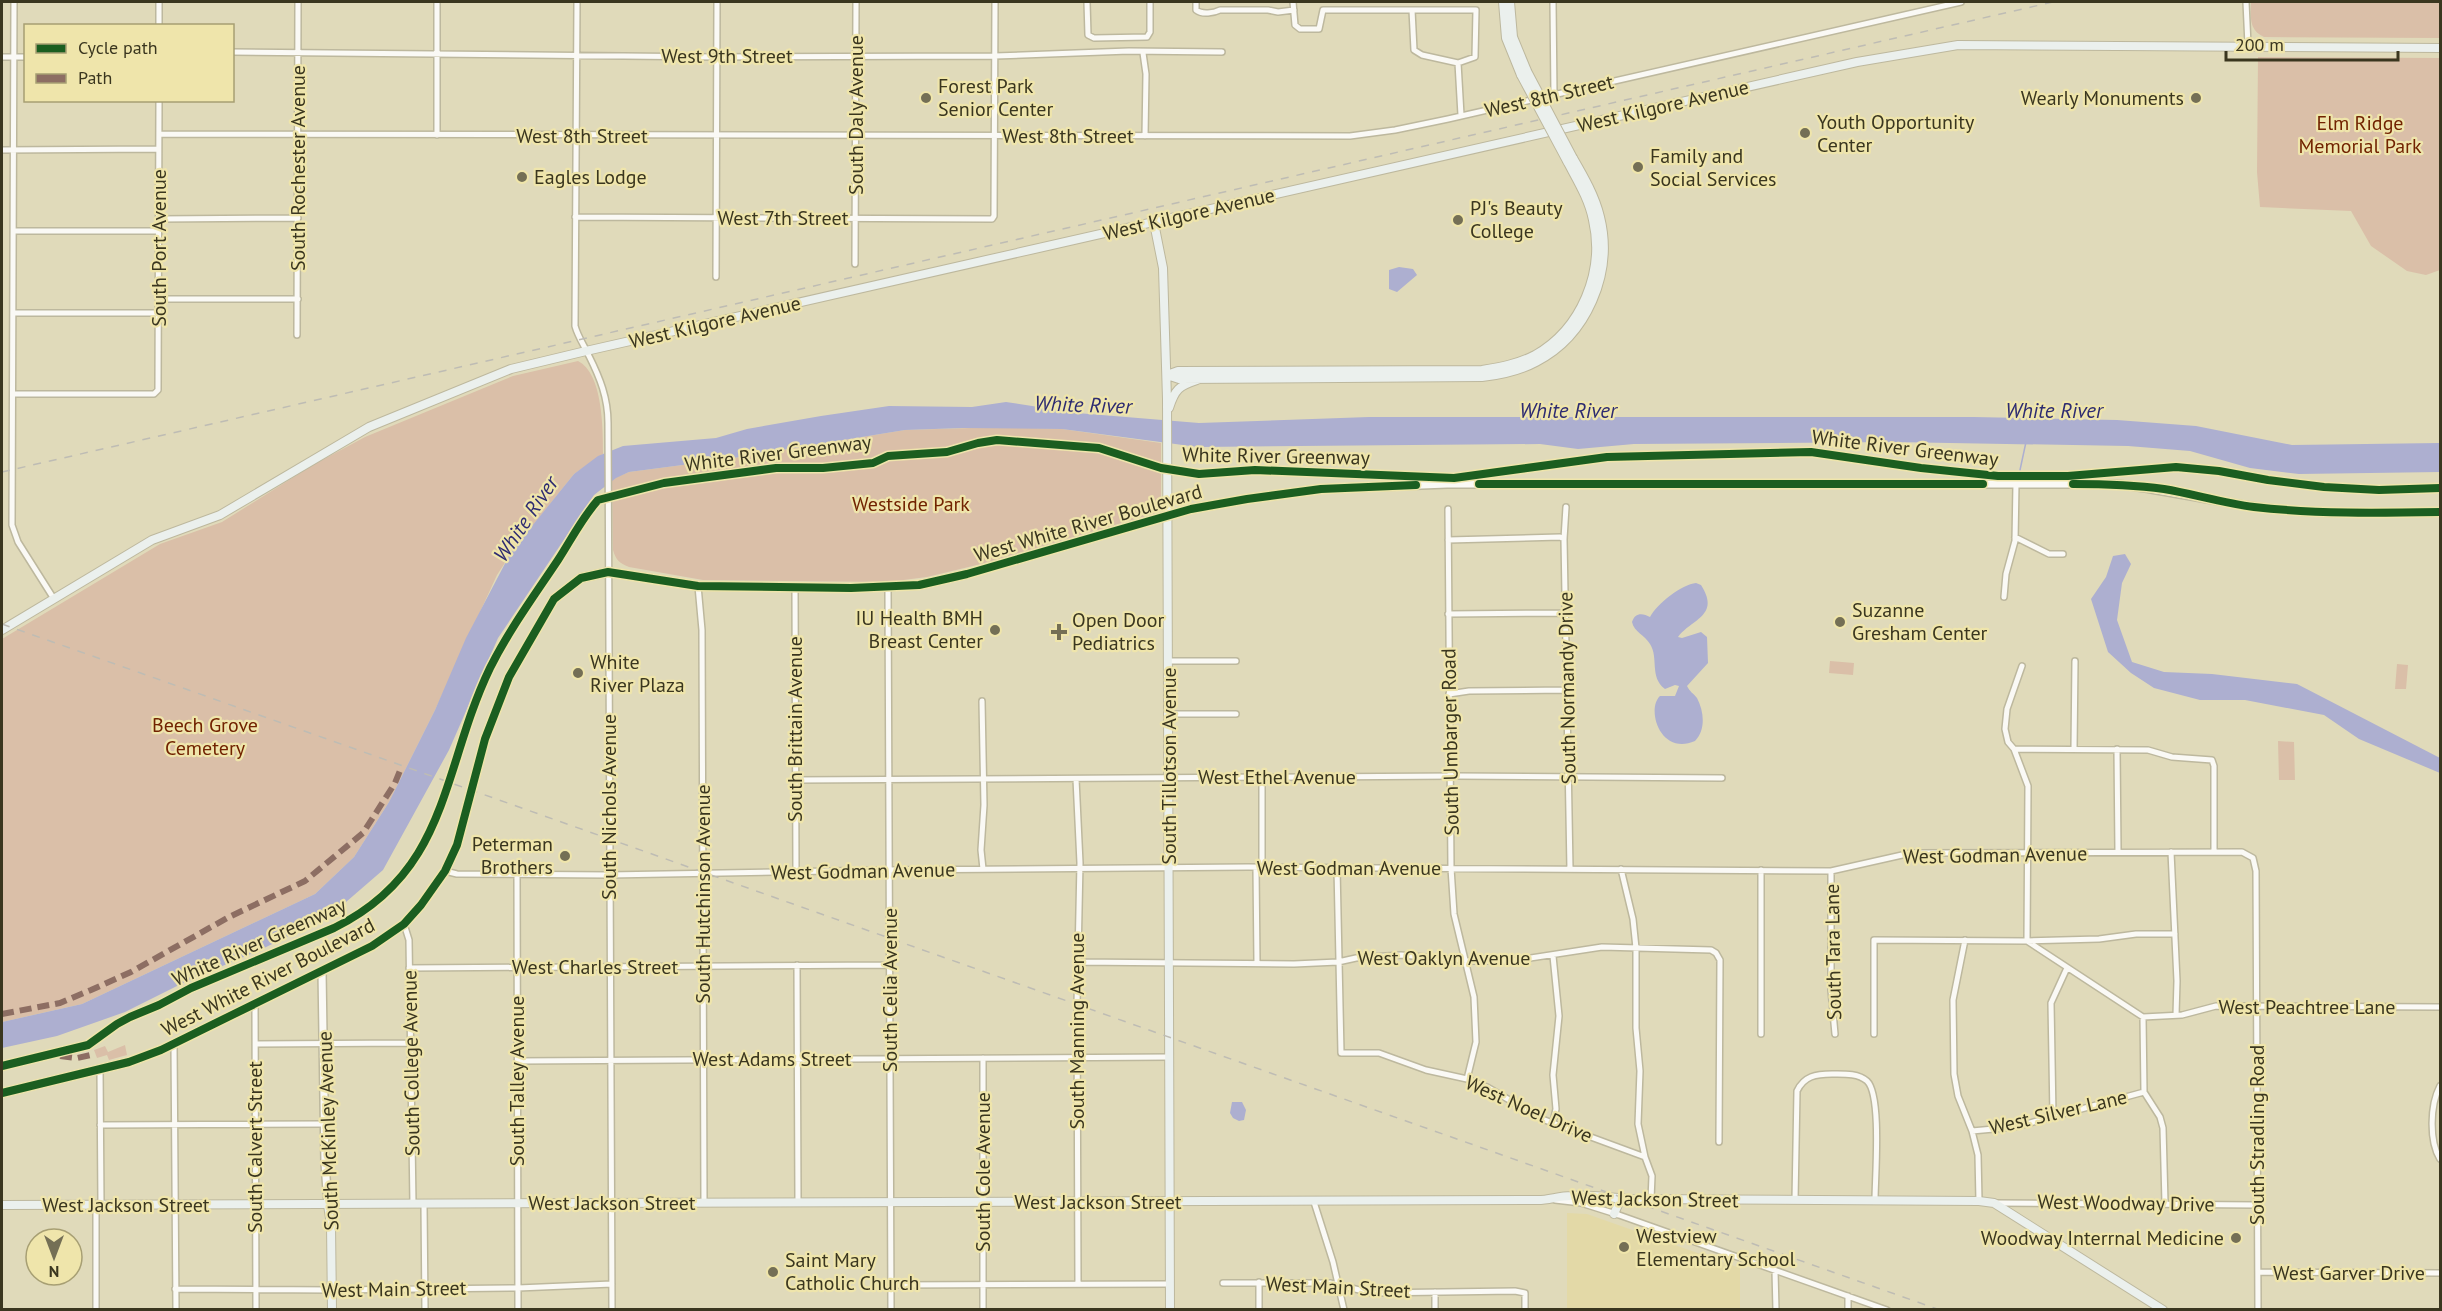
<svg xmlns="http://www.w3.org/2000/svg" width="2442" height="1311" font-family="'PT Sans',sans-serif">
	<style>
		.built { fill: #e3d9a7 }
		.green { fill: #dabfa8 }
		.water { fill: #adafd0 }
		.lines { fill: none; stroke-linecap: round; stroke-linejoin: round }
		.stream { stroke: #adafd0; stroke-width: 1.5 }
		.minor-casing { stroke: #bdb89e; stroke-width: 8 }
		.tertiary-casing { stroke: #bdb89e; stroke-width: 10 }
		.secondary-casing { stroke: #bdb89e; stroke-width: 10 }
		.minor { stroke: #faf9f5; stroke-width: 5 }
		.tertiary { stroke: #faf9f5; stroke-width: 7 }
		.secondary { stroke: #ebf0ed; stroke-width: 8 }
		.rail { stroke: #bebcb4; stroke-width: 1.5; stroke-dasharray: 8 8; stroke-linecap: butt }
		.secondary-bridge-casing { stroke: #bdb89e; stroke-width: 10; stroke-linecap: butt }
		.secondary-bridge { stroke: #ebf0ed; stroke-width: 8 }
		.quiet { stroke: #8d6e63; stroke-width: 6; stroke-dasharray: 12 6; stroke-linecap: butt }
		.cycleway-casing { stroke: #efe5ab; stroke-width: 11 }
		.cycleway { stroke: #1b5e20; stroke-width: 8 }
		.poi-dot { fill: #746f55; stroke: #efe5ab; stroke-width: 2 }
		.labels { text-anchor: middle; stroke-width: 4.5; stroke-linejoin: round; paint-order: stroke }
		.street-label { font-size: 20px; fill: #3a361f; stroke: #efe5ab }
		.poi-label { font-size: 20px; fill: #3a361f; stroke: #efe5ab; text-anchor: start }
		.park-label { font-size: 20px; fill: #712200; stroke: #efe5ab }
		.water-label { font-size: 21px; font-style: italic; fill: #2d2b71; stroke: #efe5ab }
	</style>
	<rect width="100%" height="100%" fill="#e0daba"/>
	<!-- built -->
	<path class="built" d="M1567,1213l20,1 153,54v41h-173z"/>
	<!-- green -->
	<path class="green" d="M2251,2h189v36l-176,-1c-16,-7 -13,-21 -13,-35z
		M2258,57l182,1v212l-14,5 -19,-4 -36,-25 -20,-35 -91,-4 -3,-35z
		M578,361c25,12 25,69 25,93l-29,20 -60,75 -17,26 -62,135 -46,92 -35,55 -39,37 -233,110 -80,18v-383l158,-95 62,-22 91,-57 52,-28 148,-61z
		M1004,427l58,2 99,14v57l-5,13 -175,51 -54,13 -39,5 -185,-2 -74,-13c-10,-4 -13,-7 -16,-17l-1,-71 17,-7 92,-12 184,-30z
		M1830,661l24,2 -1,12 -24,-2z
		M2397,664l11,1 -2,24h-11z
		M2278,741l16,1 1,38h-16z
		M125,1045l2,10 -18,5 -2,-5 -10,3 -3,-8 11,-4 3,6z"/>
	<!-- water -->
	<path class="water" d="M1399,267l14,2 4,6 -20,17 -8,-3v-19z
		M1006,402l71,11 122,10 170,-6h605l143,3 79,6 96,19 148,-2v29l-141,2 -49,-6 -60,-17 -62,-5 -234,-4 -260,2 -56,5 -38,-5 -342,3 -136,-18 -99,-1 -58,2 -184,30 -92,12 -13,6 -22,17 -96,143 -49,112 -66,120 -37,32 -25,18 -61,30 -73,31 -62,31 -68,24 -55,12v-26l80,-18 233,-110 39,-37 35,-55 46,-92 31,-72 45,-86 63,-78 24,-18 25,-10 93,-8 31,-9 74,-13 68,-10 83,1z
		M2125,554l6,10 -9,19 -5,37 15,42 32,10 48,2 85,10 143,74v15l-81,-34 -35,-24 -79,-15h-45l-46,-12 -23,-15 -23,-21 -17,-53 15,-22 7,-21z
		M1696,583l5,2c20,31 -10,34 -23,52l4,1 19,-6 6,5 1,26 -21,23c3,6 6,7 10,12 7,13 9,32 -2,43 -35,15 -49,-32 -35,-45h15l4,-10 -4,-1 -10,4c-16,-12 -6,-31 -15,-45 -5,-9 -16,-12 -18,-22 3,-10 11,-9 18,-5 7,-13 32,-33 46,-34z
		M1232,1102h10l4,8 -2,10 -5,1 -6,-3 -3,-5z"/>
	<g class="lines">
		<!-- stream -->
		<path class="stream" d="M2020,470l6,-28"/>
		<defs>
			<path id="minor" d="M14,2l-2,523 6,17 36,57
				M577,2l-2,324c3,11 9,19 14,30 11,22 19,42 19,67l4,887
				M1087,2l1,33 6,3 53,-1 3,-5v-30
				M1196,2v8c6,5 18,3 24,0h48l10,2 16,-2
				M1293,2l2,23 5,4h19l4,-19h153l-1,47 -17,6
				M1553,2l1,93
				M2246,2l2,43
				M1412,10l2,40 8,5 36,8
				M159,26v-24
				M232,52l484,5 279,-1 134,-5 93,1
				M1143,53l3,21 -1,62
				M2,57h24
				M1458,63l3,52
				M159,134l1191,2 45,-6 53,-11 513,-117
				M437,135v-133
				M2,150l156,-1
				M575,217l417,2 2,-3 1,-214
				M158,219l140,-1
				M14,231h144
				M855,264l1,-262
				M716,277l1,-275
				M159,299h139
				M13,313h146
				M297,335l1,-333
				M13,394h141l4,-4 1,-290
				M1566,507l-2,32 6,330
				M1448,509l3,359 3,46 20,83 2,45 -9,37
				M2015,537l34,17h14
				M1448,540l112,-3 4,2
				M698,586l4,44 2,573
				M795,587l1,284
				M888,588l3,722
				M2004,597l2,-23 9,-33 1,-57
				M1448,614l118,-1
				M1168,661h68
				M2022,666l-15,43 -2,20 3,13 6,7 14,37 -1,155 72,-2 37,-5h39
				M1449,694l20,-3 97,-1
				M982,701l2,104 -3,45 2,19
				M1169,714h67
				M2014,749l134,1 24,7 40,3 2,6v86
				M2074,749l1,-88
				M2117,749l1,103
				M1262,777v91
				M1076,779l4,84 -3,141 1,280
				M796,780l660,-4 266,2
				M2171,852l6,129 -1,34
				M1256,868l1,95
				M1337,868l4,185h38l47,17 41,9 20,8 55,32 103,38
				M1621,869l12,50 3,29v80l4,43 -2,53 7,33 7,19 -1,23
				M1761,870v164
				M445,871l12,3 152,1 276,-5 363,-3 583,4 80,-18 331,-1 11,6 3,13 2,439
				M1831,871v119l4,44
				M517,873l1,437
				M404,924l5,16 4,264
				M1965,940l-12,60 1,74 4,22 14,35 6,24 1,46
				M1553,956l6,60 -6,59 3,34 -3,13
				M1077,962l217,2 44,-2 18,-4 45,-3 71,6h39l91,-14 109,3 5,3 4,7 -1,182
				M797,965l1,237
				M409,968l481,-3
				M255,1004l1,306
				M2143,1017l1,75 16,25 3,11 2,75
				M1874,1034v-94l153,1 116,76 39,-2 34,-9 224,1
				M174,1044l2,266
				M255,1044l155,-1
				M983,1058v252
				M517,1061l653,-4
				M100,1069l1,136
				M2440,1086c-10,19 -11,55 0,73
				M2053,1116l-2,-113 16,-35
				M100,1125l225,-1
				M1972,1131l43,-4 129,-35
				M1555,1200l26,3 38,12 268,95
				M1795,1200l2,-109c7,-15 19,-17 35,-17 11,0 26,-1 35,7 15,14 8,97 8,119
				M1314,1202l19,60 11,48
				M1996,1203l261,2
				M424,1204l1,106
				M1775,1271l1,39
				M2258,1272l182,1
				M1259,1282v28
				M1223,1283h107l42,10 143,-2 10,2v17
				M891,1285l279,-1
				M175,1289l157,1 186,-2 94,-4
				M1848,1296v14
				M96,1310v-105
				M1435,1310v-18"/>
			<path id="tertiary" d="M322,971l3,192 3,42
				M2,1093l127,-31 32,-12 211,-104 32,-22 17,-19 24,-34 12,-26 28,-106 24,-62 45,-78 27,-21 27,-6 90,14 153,2 68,-3 48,-11 224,-65 56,-10 74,-10 126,-5h669c53,6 105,20 159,25 55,6 110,4 165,3"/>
			<path id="secondary" d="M1503,2l3,36 15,37
				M1510,2l3,35 14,34
				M1154,223l9,45 4,131 3,911
				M1167,375l12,4 303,-2c19,-2 37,-6 54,-15 51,-26 78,-89 64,-145 -5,-21 -16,-40 -27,-59
				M1167,375l11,-4 304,-1c18,-3 36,-6 53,-15 46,-26 70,-83 58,-135 -4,-21 -16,-40 -26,-59
				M1169,408c6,-19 10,-22 28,-28
				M2,630l150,-90 68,-25 149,-88 142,-58 75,-18 1271,-289 101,-17 482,3
				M2,1205l1536,-5c11,0 21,-4 33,-4 19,-2 38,2 58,3l350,2 15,2 169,107
				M328,1205l3,20 1,85
				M1614,1214l7,-16"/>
		</defs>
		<!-- minor casing -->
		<use href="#minor" class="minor-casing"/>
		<!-- tertiary casing -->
		<use href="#tertiary" class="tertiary-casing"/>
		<!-- secondary casing -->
		<use href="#secondary" class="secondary-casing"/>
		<!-- minor -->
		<use href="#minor" class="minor"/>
		<!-- tertiary -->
		<use href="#tertiary" class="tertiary"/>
		<!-- secondary -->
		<use href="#secondary" class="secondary"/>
		<!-- rail -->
		<path class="rail" d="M2,472l2051,-470
			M2,624l1938,686"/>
		<defs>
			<path id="secondary-bridge" d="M1527,71l46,87
				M1521,75l46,86"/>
		</defs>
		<!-- secondary-bridge casing -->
		<use href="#secondary-bridge" class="secondary-bridge-casing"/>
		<!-- secondary-bridge -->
		<use href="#secondary-bridge" class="secondary-bridge"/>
		<!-- quiet -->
		<path class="quiet" d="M2,1014l58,-11 31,-13 40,-18 98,-55 76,-36 58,-48 32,-50 6,-15
			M60,1056l17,2 18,-4"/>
		<defs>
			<path id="cycleway" d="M1479,484h504
				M2073,484c31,0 61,1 91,5 30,5 59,14 90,18 62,7 124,6 186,5
				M2,1066l86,-21 29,-21 13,-7 29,-12 32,-17 143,-60c116,-57 107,-158 156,-260 19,-38 44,-72 68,-108 13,-20 24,-42 40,-60l66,-17 112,-15h47l50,-5 15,-7 59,-4 31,-9 19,-3 102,8 62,20 38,6 56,-4 199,8 153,-21 204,-5 110,16 77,8h70l108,-9 43,4 49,9 56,7 55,3 61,-2
				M2,1093l127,-31 32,-12 211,-104 32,-22 17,-19 24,-34 12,-26 28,-106 24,-62 45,-78 27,-21 27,-6 90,14 153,2 68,-3 48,-11 224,-65 56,-10 74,-10 95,-4"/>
		</defs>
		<!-- cycleway casing -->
		<use href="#cycleway" class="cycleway-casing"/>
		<!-- cycleway -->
		<use href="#cycleway" class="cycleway"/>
	</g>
	<!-- markers -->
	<g class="poi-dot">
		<circle cx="926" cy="98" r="6"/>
		<circle cx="2196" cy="98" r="6"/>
		<circle cx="1805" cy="133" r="6"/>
		<circle cx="1638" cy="167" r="6"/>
		<circle cx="522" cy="177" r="6"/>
		<circle cx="1458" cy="220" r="6"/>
		<circle cx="1840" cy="622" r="6"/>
		<circle cx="995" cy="630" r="6"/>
		<path d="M1056 623h6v6h6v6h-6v6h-6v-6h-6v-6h6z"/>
		<circle cx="578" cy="673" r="6"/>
		<circle cx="565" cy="856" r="6"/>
		<circle cx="2236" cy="1238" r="6"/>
		<circle cx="1624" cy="1247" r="6"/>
		<circle cx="773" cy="1272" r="6"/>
	</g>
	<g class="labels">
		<!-- street labels -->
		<g class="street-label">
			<text x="727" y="63">West 9th Street</text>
			<text transform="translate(1549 96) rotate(-13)" y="7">West 8th Street</text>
			<text transform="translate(1663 106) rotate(-13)" y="7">West Kilgore Avenue</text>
			<text transform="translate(856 115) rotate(-90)" y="7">South Daly Avenue</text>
			<text x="582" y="143">West 8th Street</text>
			<text x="1068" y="143">West 8th Street</text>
			<text transform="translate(298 168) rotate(-90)" y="7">South Rochester Avenue</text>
			<text transform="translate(1189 214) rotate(-13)" y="7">West Kilgore Avenue</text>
			<text x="783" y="225">West 7th Street</text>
			<text transform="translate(159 248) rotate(-90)" y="7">South Port Avenue</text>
			<text transform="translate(715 322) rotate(-13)" y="7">West Kilgore Avenue</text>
			<text transform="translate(1905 448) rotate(7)" y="7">White River Greenway</text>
			<text transform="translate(778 453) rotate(-7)" y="7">White River Greenway</text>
			<text transform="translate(1276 456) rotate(1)" y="7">White River Greenway</text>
			<text transform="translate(1088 523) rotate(-16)" y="7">West White River Boulevard</text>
			<text transform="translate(1567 688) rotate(-91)" y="7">South Normandy Drive</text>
			<text transform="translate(795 729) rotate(-90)" y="7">South Brittain Avenue</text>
			<text transform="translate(1450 742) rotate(-91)" y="7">South Umbarger Road</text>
			<text transform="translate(1169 766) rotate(-90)" y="7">South Tillotson Avenue</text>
			<text x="1277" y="784">West Ethel Avenue</text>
			<text transform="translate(609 807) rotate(-90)" y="7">South Nichols Avenue</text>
			<text transform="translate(1995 855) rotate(-1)" y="7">West Godman Avenue</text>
			<text x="1349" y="875">West Godman Avenue</text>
			<text transform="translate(863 871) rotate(-1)" y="7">West Godman Avenue</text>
			<text transform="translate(703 894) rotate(-90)" y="7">South Hutchinson Avenue</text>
			<text transform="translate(259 942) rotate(-24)" y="7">White River Greenway</text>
			<text transform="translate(1833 952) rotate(-91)" y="7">South Tara Lane</text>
			<text x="1444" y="965">West Oaklyn Avenue</text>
			<text x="595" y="974">West Charles Street</text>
			<text transform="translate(268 977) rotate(-27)" y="7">West White River Boulevard</text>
			<text transform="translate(890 990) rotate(-90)" y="7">South Celia Avenue</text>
			<text x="2307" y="1014">West Peachtree Lane</text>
			<text transform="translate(1077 1031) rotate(-90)" y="7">South Manning Avenue</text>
			<text x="772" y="1066">West Adams Street</text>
			<text transform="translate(411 1063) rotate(-91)" y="7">South College Avenue</text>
			<text transform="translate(517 1081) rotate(-90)" y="7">South Talley Avenue</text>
			<text transform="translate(1529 1109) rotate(24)" y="7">West Noel Drive</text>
			<text transform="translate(2058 1112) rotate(-13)" y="7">West Silver Lane</text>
			<text transform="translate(328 1131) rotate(-92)" y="7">South McKinley Avenue</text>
			<text transform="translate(2257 1135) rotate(-90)" y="7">South Stradling Road</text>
			<text transform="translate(255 1147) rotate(-90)" y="7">South Calvert Street</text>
			<text transform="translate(983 1172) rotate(-90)" y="7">South Cole Avenue</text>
			<text transform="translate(1655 1199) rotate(1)" y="7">West Jackson Street</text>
			<text x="1098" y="1209">West Jackson Street</text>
			<text x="612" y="1210">West Jackson Street</text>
			<text transform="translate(2126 1203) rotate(1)" y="7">West Woodway Drive</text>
			<text x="126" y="1212">West Jackson Street</text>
			<text x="2349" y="1280">West Garver Drive</text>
			<text transform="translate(1338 1287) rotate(3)" y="7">West Main Street</text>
			<text transform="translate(394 1289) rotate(-1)" y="7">West Main Street</text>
		</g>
		<!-- poi labels -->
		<g class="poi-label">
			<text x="938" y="93">Forest Park<tspan x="938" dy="23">Senior Center</tspan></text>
			<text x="2184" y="105" text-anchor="end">Wearly Monuments</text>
			<text x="1817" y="129">Youth Opportunity<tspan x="1817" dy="23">Center</tspan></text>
			<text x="1650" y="163">Family and<tspan x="1650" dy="23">Social Services</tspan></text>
			<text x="534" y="184">Eagles Lodge</text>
			<text x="1470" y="215">PJ's Beauty<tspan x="1470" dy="23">College</tspan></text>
			<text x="1852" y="617">Suzanne<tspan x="1852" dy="23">Gresham Center</tspan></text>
			<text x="983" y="625" text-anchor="end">IU Health BMH<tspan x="983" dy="23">Breast Center</tspan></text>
			<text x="1072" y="627">Open Door<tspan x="1072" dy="23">Pediatrics</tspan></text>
			<text x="590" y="669">White<tspan x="590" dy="23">River Plaza</tspan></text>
			<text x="553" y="851" text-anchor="end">Peterman<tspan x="553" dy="23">Brothers</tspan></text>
			<text x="1636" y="1243">Westview<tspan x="1636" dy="23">Elementary School</tspan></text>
			<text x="2224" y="1245" text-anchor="end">Woodway Interrnal Medicine</text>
			<text x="785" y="1267">Saint Mary<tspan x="785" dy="23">Catholic Church</tspan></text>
		</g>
		<!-- park labels -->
		<g class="park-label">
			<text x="2360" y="130">Elm Ridge<tspan x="2360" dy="23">Memorial Park</tspan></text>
			<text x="911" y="511">Westside Park</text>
			<text x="205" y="732">Beech Grove<tspan x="205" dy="23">Cemetery</tspan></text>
		</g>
		<!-- water labels -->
		<g class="water-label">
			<text transform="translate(1083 405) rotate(2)" y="7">White River</text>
			<text x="1568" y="418">White River</text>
			<text x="2054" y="418">White River</text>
			<text transform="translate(526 519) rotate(-56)" y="7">White River</text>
		</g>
	</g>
	<!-- border -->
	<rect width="2442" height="1311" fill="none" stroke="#3a361f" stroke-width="6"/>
	<!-- legend -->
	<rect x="24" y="24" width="210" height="78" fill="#efe5ab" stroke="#a79f73" stroke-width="1.5"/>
	<rect x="36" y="44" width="30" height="9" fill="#1b5e20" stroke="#a79f73" stroke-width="1.5"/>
	<text x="78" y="54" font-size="18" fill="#3a361f">Cycle path</text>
	<rect x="36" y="74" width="30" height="9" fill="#8d6e63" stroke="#a79f73" stroke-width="1.5"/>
	<text x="78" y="84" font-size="18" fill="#3a361f">Path</text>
	<!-- north arrow -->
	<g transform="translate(54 1257) rotate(180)"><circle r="28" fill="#efe5ab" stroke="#a79f73" stroke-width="1.5"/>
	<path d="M0-4.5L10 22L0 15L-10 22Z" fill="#746f55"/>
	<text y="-9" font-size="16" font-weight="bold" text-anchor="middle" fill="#3a361f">N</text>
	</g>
	<!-- scale -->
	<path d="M2226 51v9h172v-9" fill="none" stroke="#3a361f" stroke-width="3"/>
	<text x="2235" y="51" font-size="18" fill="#3a361f" stroke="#efe5ab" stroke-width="4.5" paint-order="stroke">200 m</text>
</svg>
